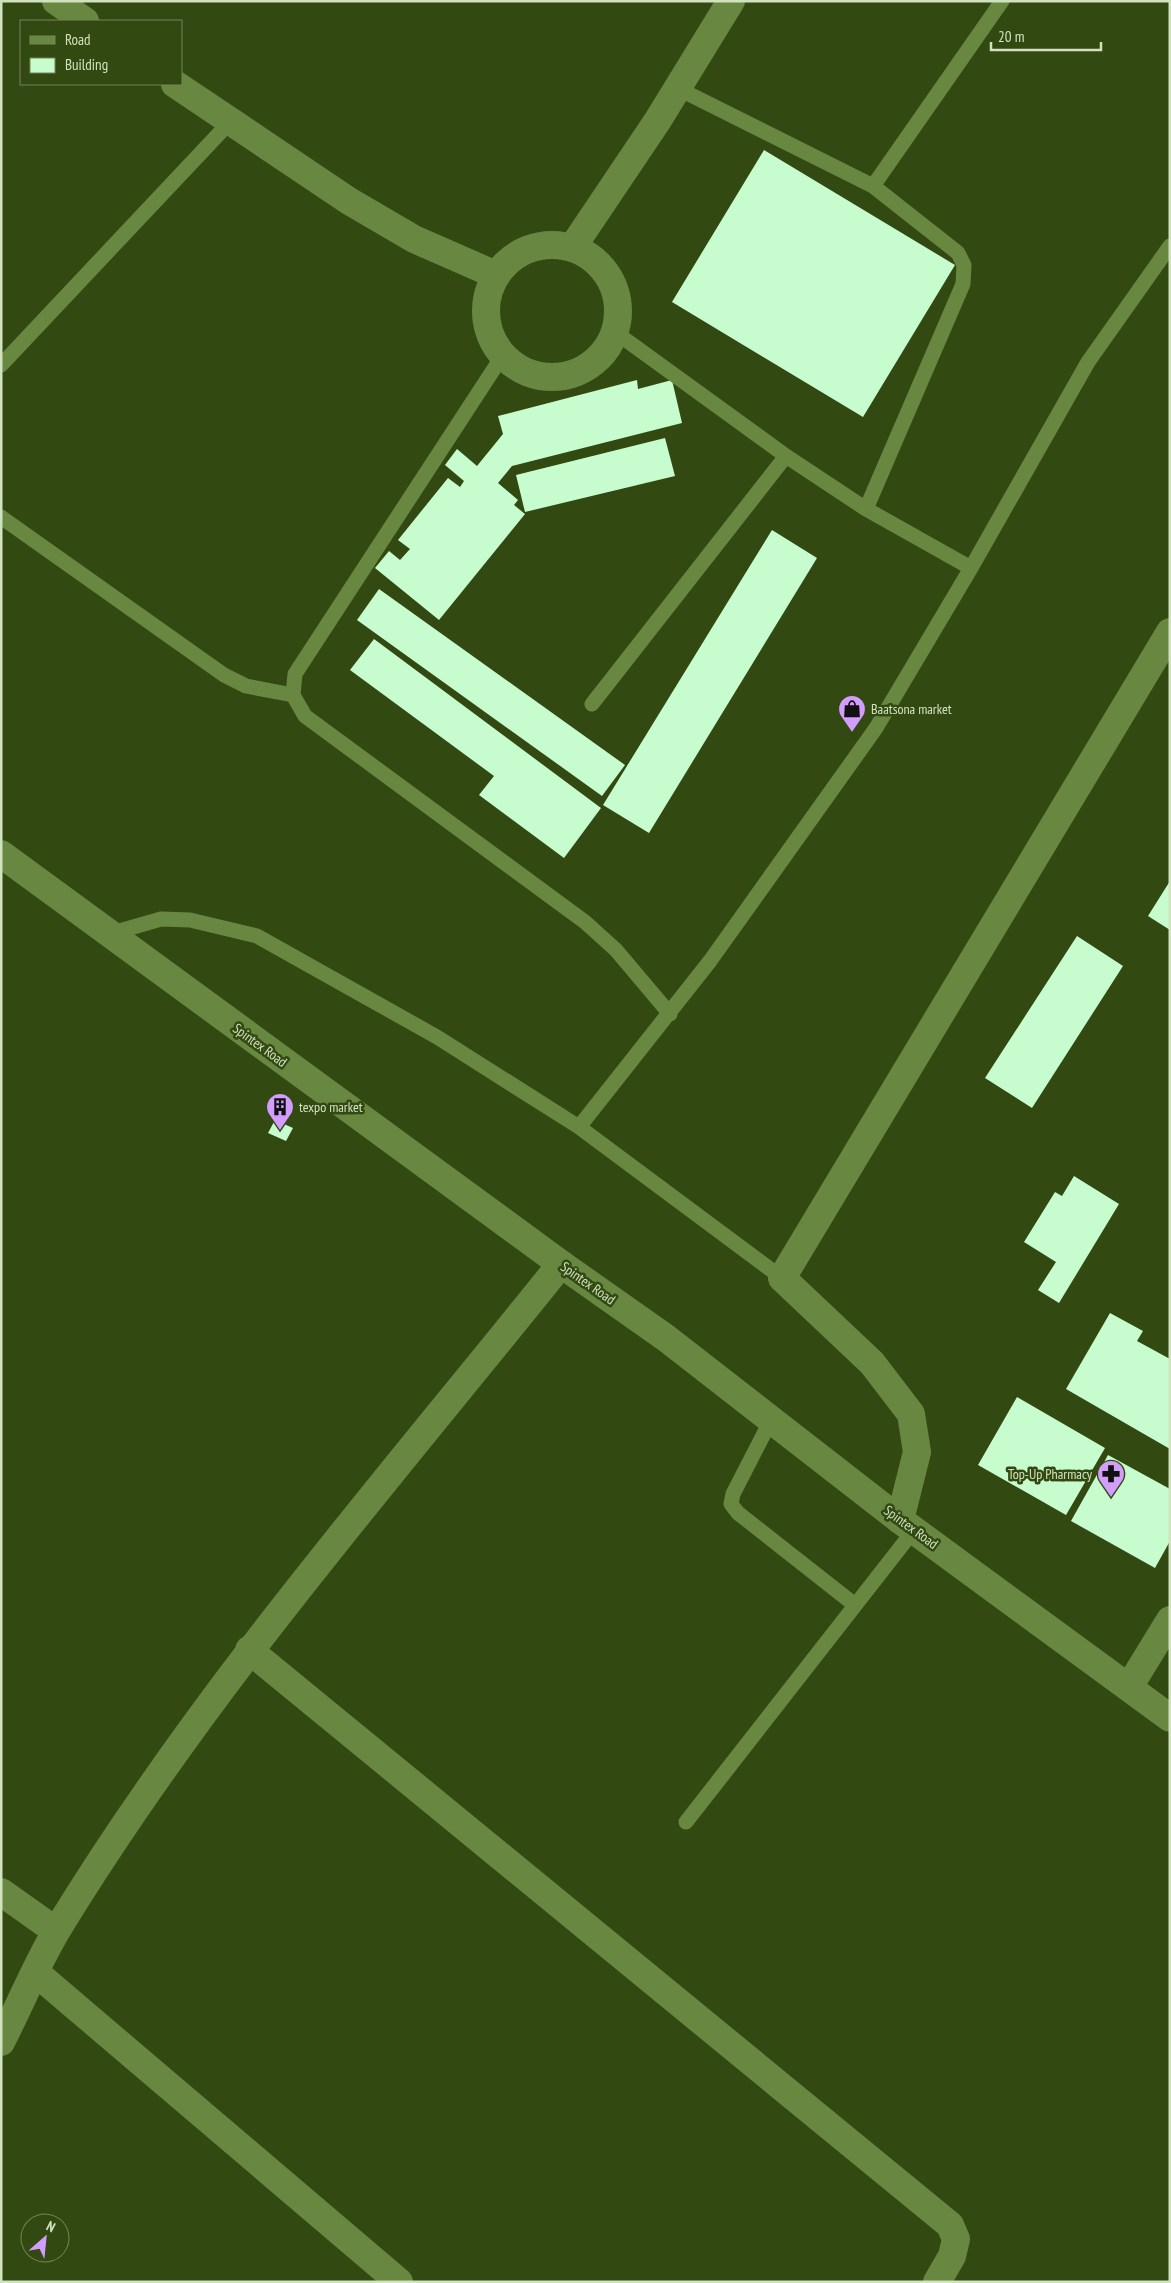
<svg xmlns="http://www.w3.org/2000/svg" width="1171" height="2283" font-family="'PT Sans Narrow',sans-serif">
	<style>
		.building { fill: #c7fdce }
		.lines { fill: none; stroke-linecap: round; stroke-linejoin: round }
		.service { stroke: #688740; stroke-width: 15 }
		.minor { stroke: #688740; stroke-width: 28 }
		.secondary { stroke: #688740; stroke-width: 28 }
		.labels { text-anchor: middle; stroke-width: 5; stroke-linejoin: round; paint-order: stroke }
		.poi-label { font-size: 14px; fill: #d1e2be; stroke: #334912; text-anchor: start }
		.street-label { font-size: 14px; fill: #d1e2be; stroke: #334912 }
	</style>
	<rect width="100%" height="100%" fill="#334912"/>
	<!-- building -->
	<path class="building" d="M764,150l191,115 -92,152 -191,-115z
		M637,380l1,9 34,-9 10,43 -170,43 -14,17 20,17 -4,5 11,9 -86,106 -64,-52 14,-17 11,9 10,-11 -12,-9 50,-62 12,9 4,-6 -19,-16 12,-16 20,17 26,-32 -5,-18z
		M665,438l10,38 -150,36 -9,-37z
		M772,530l45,28 -168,275 -46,-28z
		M379,589l246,176 -23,31 -245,-176z
		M374,639l227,169 -37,50 -85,-63 15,-19 -144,-106z
		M1170,881v49l-22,-14z
		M1077,936l46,30 -91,142 -47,-30z
		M275,1120l18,8 -7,13 -18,-8z
		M1074,1176l45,28 -60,99 -21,-13 18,-28 -32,-20 31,-50 7,4z
		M1110,1313l33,18 -6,10 33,18v90l-104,-60z
		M1017,1397l88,51 -39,67 -88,-50z
		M1108,1455l62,34v52l-15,27 -84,-47z"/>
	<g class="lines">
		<!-- service -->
		<path class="service" d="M677,88l196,98 85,67 6,12 -1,19 -97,225
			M873,186l129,-185
			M615,332l171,124 80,53 105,59
			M503,355l-208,319 -2,21 12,21 280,206 31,28 54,64
			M1,365l229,-243
			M1,517l223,158 22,11 47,9
			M592,704l194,-248
			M109,934l52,-15 29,1 67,16 180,101 142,90 203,151
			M579,1127l131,-166 166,-233 95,-160 117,-206 82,-116
			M771,1420l-38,74 -2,10 7,9 117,92
			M686,1822l228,-292"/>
		<!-- minor -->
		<path class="minor" d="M56,1l29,20
			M175,84l174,117 65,38 82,36
			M486 311a66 66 0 1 1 132 0a66 66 0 1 1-132 0Z
			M572,248l86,-128 73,-119
			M900,1520l17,-68 -6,-38 -39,-51 -90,-85 388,-646
			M249,1650l701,575 6,14 -4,17 -15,26
			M1129,1687l41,-67
			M1,1892l55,39
			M35,1972l364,310
			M1,2042c19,-37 35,-77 56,-112 145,-238 330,-449 504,-666"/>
		<!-- secondary -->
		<path class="secondary" d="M1,854l560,410 105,74 234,182 270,198"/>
	</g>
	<!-- icons -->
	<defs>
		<symbol id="shop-pin" viewBox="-11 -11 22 30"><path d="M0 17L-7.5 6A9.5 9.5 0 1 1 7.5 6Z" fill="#d29dfd" stroke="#334912"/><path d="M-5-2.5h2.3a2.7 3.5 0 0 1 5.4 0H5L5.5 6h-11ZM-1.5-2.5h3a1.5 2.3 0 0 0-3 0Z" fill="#111"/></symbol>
		<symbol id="building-pin" viewBox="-11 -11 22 30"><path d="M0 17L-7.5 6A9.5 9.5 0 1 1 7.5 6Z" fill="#d29dfd" stroke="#334912"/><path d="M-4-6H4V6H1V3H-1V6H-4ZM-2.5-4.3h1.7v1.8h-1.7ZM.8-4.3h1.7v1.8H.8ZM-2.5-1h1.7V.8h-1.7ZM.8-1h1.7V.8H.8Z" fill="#111"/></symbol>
		<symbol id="pharmacy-pin" viewBox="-11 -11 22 30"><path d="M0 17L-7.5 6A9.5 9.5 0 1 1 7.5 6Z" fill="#d29dfd" stroke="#334912"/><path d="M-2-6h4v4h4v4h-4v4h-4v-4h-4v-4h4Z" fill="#111"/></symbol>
	</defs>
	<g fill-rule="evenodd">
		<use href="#shop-pin" x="836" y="693" width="32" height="43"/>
		<use href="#building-pin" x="264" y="1091" width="32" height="43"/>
		<use href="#pharmacy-pin" x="1095" y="1458" width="32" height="43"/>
	</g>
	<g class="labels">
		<!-- poi labels -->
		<g class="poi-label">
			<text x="871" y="714">Baatsona market</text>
			<text x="299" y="1112">texpo market</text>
			<text x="1092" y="1479" text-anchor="end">Top-Up Pharmacy</text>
		</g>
		<!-- street labels -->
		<g class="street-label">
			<text transform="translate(260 1045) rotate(36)" y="5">Spintex Road</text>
			<text transform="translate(588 1283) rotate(35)" y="5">Spintex Road</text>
			<text transform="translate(911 1527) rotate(36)" y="5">Spintex Road</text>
		</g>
	</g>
	<!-- border -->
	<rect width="1171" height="2283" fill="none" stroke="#d1e2be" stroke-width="5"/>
	<!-- legend -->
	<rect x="20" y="20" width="162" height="65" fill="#334912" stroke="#728657"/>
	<rect x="30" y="36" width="25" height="8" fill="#688740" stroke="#728657"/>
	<text x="65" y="45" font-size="15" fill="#d1e2be">Road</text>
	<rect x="30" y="58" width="25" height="15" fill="#c7fdce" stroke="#728657"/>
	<text x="65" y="70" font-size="15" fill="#d1e2be">Building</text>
	<!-- north arrow -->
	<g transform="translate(45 2238) rotate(27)"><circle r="24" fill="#334912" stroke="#728657"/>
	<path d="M0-4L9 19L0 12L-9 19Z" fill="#d29dfd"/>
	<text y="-8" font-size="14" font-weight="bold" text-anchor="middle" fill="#d1e2be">N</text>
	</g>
	<!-- scale -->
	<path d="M991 42v8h110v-8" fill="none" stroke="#d1e2be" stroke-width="2.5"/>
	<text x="998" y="42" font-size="15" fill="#d1e2be" stroke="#334912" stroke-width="4" paint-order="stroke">20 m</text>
</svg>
